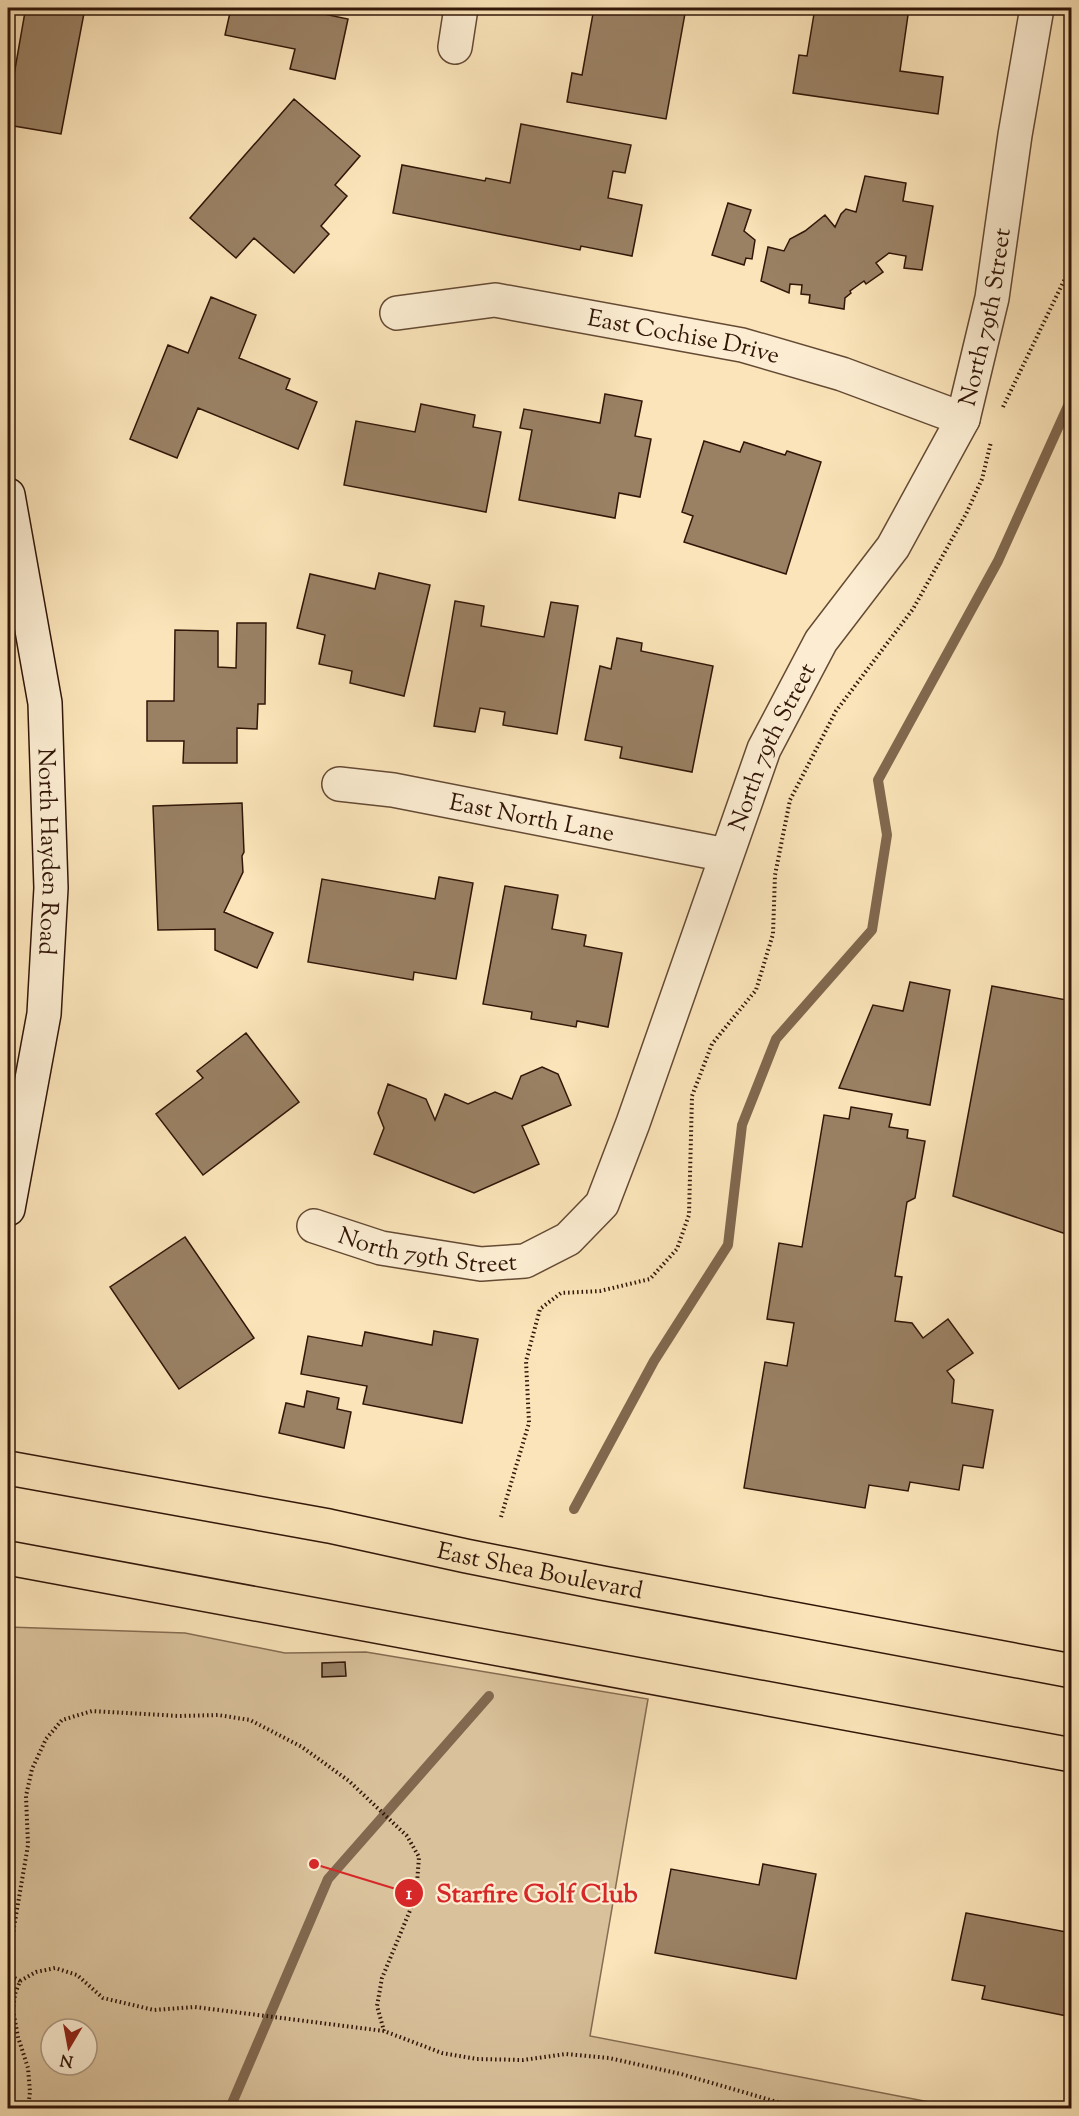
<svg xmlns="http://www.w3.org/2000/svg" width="1079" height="2116" font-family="'Sorts Mill Goudy',serif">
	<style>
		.green { fill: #d9c19b; stroke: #856c52; stroke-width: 1.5; fill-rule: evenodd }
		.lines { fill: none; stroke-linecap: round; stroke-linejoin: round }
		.stream { stroke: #81684e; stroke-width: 10 }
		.building { fill: #9a8164; stroke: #311608; stroke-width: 1.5 }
		.street-casing { stroke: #644a34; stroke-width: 36 }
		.secondary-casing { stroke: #311608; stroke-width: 36 }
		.primary-casing { stroke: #311608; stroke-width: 36 }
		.path { stroke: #311608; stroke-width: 4; stroke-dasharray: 1.5 3; stroke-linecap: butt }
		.street { stroke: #fcedd2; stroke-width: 33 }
		.secondary { stroke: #fcedd2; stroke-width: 33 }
		.primary { stroke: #fbe4b9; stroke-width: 33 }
		.labels { text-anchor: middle; stroke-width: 4.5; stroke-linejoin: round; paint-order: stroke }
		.street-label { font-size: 24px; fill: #311608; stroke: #fcedd2 }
		.leader { fill: none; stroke: #d62828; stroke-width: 2 }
		.callout-dot { fill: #d62828; stroke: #fcedd2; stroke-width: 2 }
		.mark-label { font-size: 18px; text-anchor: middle; font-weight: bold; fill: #fff }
		.callout-label { font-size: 26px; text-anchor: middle; font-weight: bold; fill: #d62828; stroke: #fcedd2; stroke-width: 4.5; stroke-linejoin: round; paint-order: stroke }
	</style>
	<rect width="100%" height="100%" fill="#fbe4b9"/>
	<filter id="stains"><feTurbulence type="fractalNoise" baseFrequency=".00333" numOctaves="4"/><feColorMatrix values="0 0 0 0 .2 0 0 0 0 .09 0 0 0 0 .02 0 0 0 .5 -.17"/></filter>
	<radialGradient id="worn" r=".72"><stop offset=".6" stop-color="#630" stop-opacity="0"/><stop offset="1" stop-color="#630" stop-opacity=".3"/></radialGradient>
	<!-- green -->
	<path class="green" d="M8,1627l177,6 100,20 81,-1 282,47 -58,337 370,72h-952zM51,2029h36v36h-36z"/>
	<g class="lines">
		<!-- stream -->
		<path class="stream" d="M574,1509l80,-148 74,-116 14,-120 34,-86 96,-109 15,-95 -9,-55 120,-219 74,-164
			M230,2108l98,-229 161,-183"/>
	</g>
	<!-- building -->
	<path class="building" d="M8,8h77l-24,126 -53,-9v-16l17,-97z
		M231,8h90l-2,5 29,6 -13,60 -45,-10 5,-20 -70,-14z
		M594,8h92l-20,111 -99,-17 5,-29 10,2z
		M815,8h94l-9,63 43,6 -5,37 -145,-21 6,-38 8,1z
		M294,99l66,57 -25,29 12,11 -26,30 8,8 -35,39 -40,-35 -18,20 -46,-40z
		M521,124l110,21 -6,28 -12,-2 -5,27 34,7 -10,51 -51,-10 -1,4 -187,-37 9,-48 83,16 1,-3 24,5z
		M865,176l41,7 -3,18 30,5 -11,64 -18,-2 2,-12 -17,-3 -13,10 7,9 -17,12 -2,-3 -14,10 1,2 -6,5 -1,11 -35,-6 1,-8 -9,-1 1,-9 -12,-1 -1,9 -28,-12 7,-34 16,4 6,-12 15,-8 20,-16 10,12 6,-13 5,-5 10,3z
		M728,203l23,7 -7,21 11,9 -3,19 -6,-1 -2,7 -32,-10z
		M211,297l45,18 -17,43 51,21 -4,10 31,13 -19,47 -100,-41 -21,50 -47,-19 38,-94 20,8z
		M605,394l37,7 -7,35 16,3 -11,58 -21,-4 -4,25 -96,-18 13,-70 -12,-2 4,-19 76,14z
		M421,404l54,11 -2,12 28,5 -15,80 -142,-27 12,-64 59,11z
		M704,441l36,11 4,-10 41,13 2,-4 34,11 -35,112 -102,-32 9,-26 -11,-4z
		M379,573l51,12 -26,111 -54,-13 2,-12 -33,-7 6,-29 -28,-7 13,-54 65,15z
		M455,601l29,5 -3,20 63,11 7,-35 27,4 -21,128 -54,-9 2,-13 -25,-4 -5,24 -41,-6z
		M237,623h29l-1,81h-7l-1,25 -20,-1v35h-54l1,-22h-37v-40h27l1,-71 43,1v36l18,1z
		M617,638l25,5 -1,8 72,15 -21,106 -72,-14 2,-11 -37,-7 15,-74 11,3z
		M242,803l2,49 -2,4 1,16 -19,40 49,21 -16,35 -42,-18v-21l-57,1 -5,-124z
		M439,877l34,6 -17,96 -42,-7 -1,8 -105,-18 14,-83 113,20z
		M505,886l53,9 -6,34 34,6 -2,11 38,7 -14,74 -31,-6 -1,6 -45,-8 1,-7 -49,-8z
		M910,982l40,8 -20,115 -91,-17 34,-83 30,6z
		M992,986l80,15v235l-119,-40z
		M246,1033l53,69 -96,73 -47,-61 47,-36 -6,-7z
		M542,1067l16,7 13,31 -49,21 17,38 -65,29 -100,-39 10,-26 -6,-15 10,-29 38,15 9,21 10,-26 23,10 27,-12 17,7 9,-23z
		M851,1107l41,7 -3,13 19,3 -1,8 18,3 -10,57 -8,4 -12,74 7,1 -7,44 17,2 11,15 25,-19 25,34 -26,18 7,9 -2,23 41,7 -10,58 -20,-3 -4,25 -49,-8 -2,9 -39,-6 -4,23 -121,-20 21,-126 22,4 7,-43 -27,-4 12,-76 23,4 22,-132 25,4z
		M185,1237l69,101 -75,51 -69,-102z
		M434,1331l44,8 -16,84 -99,-19 4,-18 -66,-12 7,-38 54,10 3,-14 67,13z
		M307,1391l32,7 -2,11 14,3 -7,36 -65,-15 7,-30 18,4z
		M345,1662l1,14 -24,1v-14z
		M763,1864l53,10 -20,105 -141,-26 16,-84 88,16z
		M966,1913l106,20v84l-90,-18 3,-13 -33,-6z"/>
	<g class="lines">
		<defs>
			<g id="street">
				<path d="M455,47l6,-39"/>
				<path id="s1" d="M397,313l98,-13 247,45 100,29 121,45"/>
				<path id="s2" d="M339,784l54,6 333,65"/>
				<path id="s3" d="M314,1226l67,22 100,16 44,-3 43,-22 34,-35 31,-81 131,-374 57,-108 72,-94 70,-128 29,-121 23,-163 22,-127"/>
			</g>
			<g id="secondary">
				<path id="s4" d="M8,495l37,208 6,185 -7,126 -36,195"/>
			</g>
			<g id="primary">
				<path id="s5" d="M8,1468l321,58 137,30 136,27 470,88"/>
				<path d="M8,1558l1064,197"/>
			</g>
		</defs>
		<!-- street casing -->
		<use href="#street" class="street-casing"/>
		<!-- secondary casing -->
		<use href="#secondary" class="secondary-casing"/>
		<!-- primary casing -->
		<use href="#primary" class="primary-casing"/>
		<!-- path -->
		<path class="path" d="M1003,407l69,-143
			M501,1517l28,-94 -3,-62 14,-52 21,-16 39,-2 50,-12 27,-30 12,-34 3,-119 20,-52 44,-54 17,-56 2,-59 15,-75 46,-89 77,-102 53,-95 16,-35 9,-37
			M20,1981l-7,-4 -3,-11 4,-39 14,-82 -2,-49 6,-27 14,-30 16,-19 30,-9 87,5 39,-1 32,5 52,27 47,34 58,55 12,21 -3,39 -34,82 -5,28 7,25
			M28,2108l2,-16 -2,-24 -10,-31 -5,-27 2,-16 5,-13 16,-9 19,-4 22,7 26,23 51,12 41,-3 189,24 58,22 35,6 46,1 43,-6 43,4 72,16 117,34"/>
		<!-- street -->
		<use href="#street" class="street"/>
		<!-- secondary -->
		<use href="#secondary" class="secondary"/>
		<!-- primary -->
		<use href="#primary" class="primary"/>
	</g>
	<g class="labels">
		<!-- street labels -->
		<g class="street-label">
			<text dy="8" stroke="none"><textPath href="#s3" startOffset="1287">North 79th Street</textPath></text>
			<text dy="8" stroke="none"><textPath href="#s1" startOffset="291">East Cochise Drive</textPath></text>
			<text dy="8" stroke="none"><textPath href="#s3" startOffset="801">North 79th Street</textPath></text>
			<text dy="8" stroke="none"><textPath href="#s2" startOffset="196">East North Lane</textPath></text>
			<text dy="8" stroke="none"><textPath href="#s4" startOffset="360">North Hayden Road</textPath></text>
			<text dy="8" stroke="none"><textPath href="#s3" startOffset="117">North 79th Street</textPath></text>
			<text dy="8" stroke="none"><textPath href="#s5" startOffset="542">East Shea Boulevard</textPath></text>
		</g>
	</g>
	<!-- callouts -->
	<path class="leader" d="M314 1864L409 1893"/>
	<g class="callout-dot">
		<circle cx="314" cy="1864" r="6"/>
		<circle cx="409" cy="1893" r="15"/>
	</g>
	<g class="mark-label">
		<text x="409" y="1899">1</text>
	</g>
	<g class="callout-label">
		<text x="537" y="1902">Starfire Golf Club</text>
	</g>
	<!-- margin -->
	<rect width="1079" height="2116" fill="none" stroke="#fbe4b9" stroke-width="30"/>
	<rect x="9" y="9" width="1061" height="2098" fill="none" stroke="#311608" stroke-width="3"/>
	<rect x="15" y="15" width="1049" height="2086" fill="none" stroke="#311608" stroke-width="1.5"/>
	<!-- north arrow -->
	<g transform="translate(69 2047) rotate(190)"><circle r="28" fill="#fcedd2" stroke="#ab9781" stroke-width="1.5"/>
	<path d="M0-4.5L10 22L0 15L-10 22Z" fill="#8f2418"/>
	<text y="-9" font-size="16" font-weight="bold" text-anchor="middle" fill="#311608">N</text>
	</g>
	<rect width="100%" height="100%" filter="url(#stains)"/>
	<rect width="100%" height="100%" fill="url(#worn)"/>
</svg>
